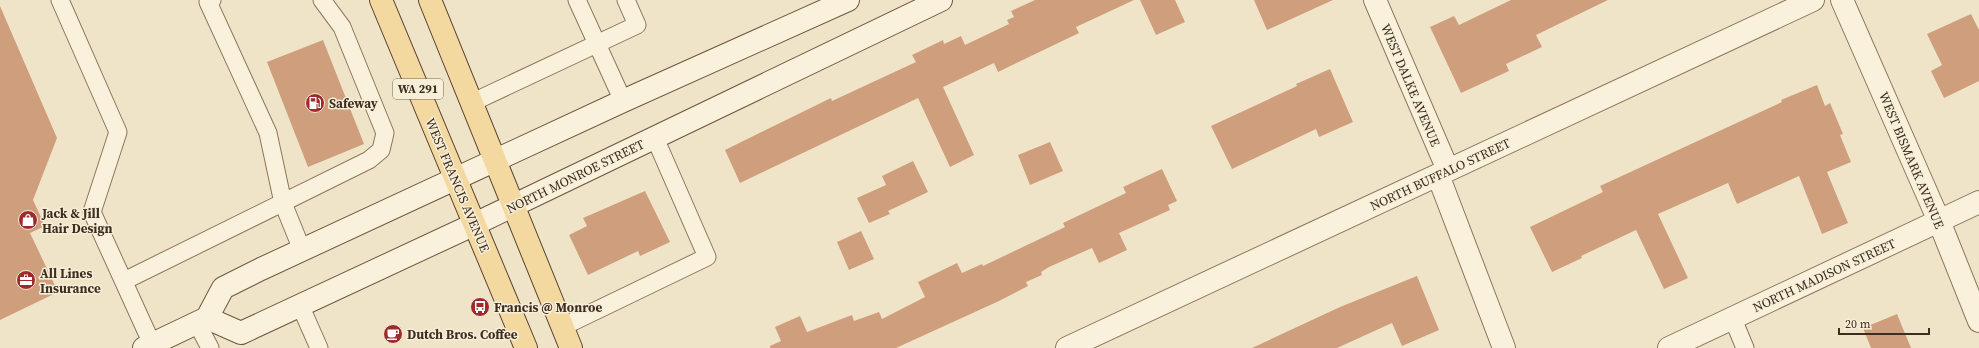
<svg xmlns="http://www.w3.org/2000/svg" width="1979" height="348" font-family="'Source Serif 4',serif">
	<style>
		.building { fill: #cf9f7d }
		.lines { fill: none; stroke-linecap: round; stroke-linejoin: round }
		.service-casing { stroke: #8d765c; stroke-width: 19 }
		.minor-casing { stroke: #8d765c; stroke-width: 24 }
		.secondary-casing { stroke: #6f573f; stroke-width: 24 }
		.primary-casing { stroke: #5b4430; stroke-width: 24 }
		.service { stroke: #faf1dc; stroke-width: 17 }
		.minor { stroke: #faf1dc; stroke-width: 22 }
		.secondary { stroke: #faf1dc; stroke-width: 22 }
		.primary { stroke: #f3d9a0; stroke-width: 22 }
		.labels { text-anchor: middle; stroke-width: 3; stroke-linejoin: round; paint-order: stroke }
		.shield { fill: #f7eed8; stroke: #756857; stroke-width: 1 }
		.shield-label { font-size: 12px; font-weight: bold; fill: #3d2e20 }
		.street-label { font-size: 13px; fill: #3d2e20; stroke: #f7eed8 }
		.poi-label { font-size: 13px; font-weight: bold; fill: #3d2e20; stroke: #f7eed8; text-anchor: start }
	</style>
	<rect width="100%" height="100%" fill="#f0e4c8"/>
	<!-- building -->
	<path class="building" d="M1035,0h99l-58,27 3,6 -81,39 -4,-9 -51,24 31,68 -24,12 -32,-69 -178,85 -15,-33 106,-52 1,3 84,-39 -4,-7 31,-15 1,4 17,-8 4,9 44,-21 -2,-4 7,-3 -3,-6z
		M1140,0h35l10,22 -29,13z
		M1254,0h79l-66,30z
		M1511,0h97l-72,35 6,12 -36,17 3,7 -48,22 -31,-66 24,-11 5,9z
		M0,6l57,132 -24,62 12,26 -15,7 28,59 -58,28z
		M1971,14l8,16v51l-35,17 -13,-27 11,-6 -15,-31z
		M323,40l41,104 -56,23 -41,-105z
		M1330,69l23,53 -34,15 -3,-8 -84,40 -21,-43 86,-40 -1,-2z
		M1817,85l8,21 5,-3 13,31 -3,1 11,27 -24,10 21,51 -26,11 -23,-58 -62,28 -9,-21 -70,31 30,64 -24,11 -28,-59 -55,26 1,2 -30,14 -22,-45 73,-35 -3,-6 182,-84 -1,-2z
		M1050,142l13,29 -33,14 -12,-30z
		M913,161l15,31 -40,19 2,3 -21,9 -12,-25 29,-13 -4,-9z
		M1162,169l15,32 -9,4 2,5 -51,23 8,17 -28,13 -7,-15 -43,19 -8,5 1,3 -16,7 2,4 -29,15 -103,47h-126v-2l11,-5 -6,-14 25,-11 7,16 45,-17 2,6 25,-9 3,7 43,-22 -7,-15 39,-19 5,10 20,-9 1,2 82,-39 -2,-4 63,-30 -3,-6z
		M645,191l25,51 -30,14 -2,-5 -50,24 -19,-40 18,-9 -4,-8z
		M861,231l13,28 -25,11 -12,-28z
		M1417,276l22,54 -37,16 -10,-23 -55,25h-85l88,-41z
		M1897,314l14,34h-40l-8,-20z"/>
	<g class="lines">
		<defs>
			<path id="service" d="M60,0l58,132 -26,80 60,132
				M212,0l-4,2 60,131 15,70 19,47
				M577,0l46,101
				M471,103l166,-78 -11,-25
				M124,281l245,-121 12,-10 4,-17 -43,-106 -20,-27
				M300,305l19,43
				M1733,319l12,29
				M197,323l13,25
				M562,327l145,-70 -52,-119"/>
			<path id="minor" d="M1375,0l73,170
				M1842,0l97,221 40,100
				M1438,175l66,173
				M1067,348l746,-348
				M1669,348l310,-146"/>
			<path id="secondary" d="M207,318l34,15 234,-109 466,-224
				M144,348l63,-30 16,-30 38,-19 362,-168 225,-101"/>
			<path id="primary" d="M381,0l145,348
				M430,0l141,348"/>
		</defs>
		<!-- service casing -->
		<use href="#service" class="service-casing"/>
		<!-- minor casing -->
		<use href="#minor" class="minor-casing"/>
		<!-- secondary casing -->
		<use href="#secondary" class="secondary-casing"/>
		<!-- primary casing -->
		<use href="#primary" class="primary-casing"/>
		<!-- service -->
		<use href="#service" class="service"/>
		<!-- minor -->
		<use href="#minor" class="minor"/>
		<!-- secondary -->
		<use href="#secondary" class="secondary"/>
		<!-- primary -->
		<use href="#primary" class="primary"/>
	</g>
	<!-- icons -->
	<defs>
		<symbol id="fuel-disc" viewBox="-11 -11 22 22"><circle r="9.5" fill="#9e2a2b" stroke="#f7eed8"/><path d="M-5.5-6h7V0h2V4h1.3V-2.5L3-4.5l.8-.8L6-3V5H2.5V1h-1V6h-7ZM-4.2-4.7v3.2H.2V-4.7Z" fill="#fff"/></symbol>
		<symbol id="shop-disc" viewBox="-11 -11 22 22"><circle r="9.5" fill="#9e2a2b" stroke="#f7eed8"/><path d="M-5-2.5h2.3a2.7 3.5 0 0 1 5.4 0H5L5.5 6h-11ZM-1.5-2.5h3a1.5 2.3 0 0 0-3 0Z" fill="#fff"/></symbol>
		<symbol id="office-disc" viewBox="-11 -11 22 22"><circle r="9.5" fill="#9e2a2b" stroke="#f7eed8"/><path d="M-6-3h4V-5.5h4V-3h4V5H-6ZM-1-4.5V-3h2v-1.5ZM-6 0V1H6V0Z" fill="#fff"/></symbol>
		<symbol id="bus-disc" viewBox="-11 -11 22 22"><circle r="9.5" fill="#9e2a2b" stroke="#f7eed8"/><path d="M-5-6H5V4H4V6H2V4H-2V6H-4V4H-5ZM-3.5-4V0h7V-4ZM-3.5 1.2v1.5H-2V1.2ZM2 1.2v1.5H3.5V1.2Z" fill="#fff"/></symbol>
		<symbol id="cafe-disc" viewBox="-11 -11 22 22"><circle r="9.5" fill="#9e2a2b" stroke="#f7eed8"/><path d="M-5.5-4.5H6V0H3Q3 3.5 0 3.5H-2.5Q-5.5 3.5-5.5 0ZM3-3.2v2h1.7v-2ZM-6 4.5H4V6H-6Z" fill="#fff"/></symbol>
	</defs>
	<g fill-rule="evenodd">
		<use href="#fuel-disc" x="304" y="92" width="22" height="22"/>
		<use href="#shop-disc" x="17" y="209" width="22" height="22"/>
		<use href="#office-disc" x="15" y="269" width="22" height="22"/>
		<use href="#bus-disc" x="469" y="296" width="22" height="22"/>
		<use href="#cafe-disc" x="382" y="323" width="22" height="22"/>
	</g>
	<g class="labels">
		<!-- shield labels -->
		<rect class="shield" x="393" y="79" width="50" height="20" rx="3"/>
		<g class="shield-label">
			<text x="418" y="93">WA 291</text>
		</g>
		<!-- street labels -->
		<g class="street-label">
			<text transform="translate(1411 85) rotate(67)" y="5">WEST DALKE AVENUE</text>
			<text transform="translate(1912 160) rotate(67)" y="5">WEST BISMARK AVENUE</text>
			<text transform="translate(1440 174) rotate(-25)" y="5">NORTH BUFFALO STREET</text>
			<text transform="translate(575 176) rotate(-26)" y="5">NORTH MONROE STREET</text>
			<text transform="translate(458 185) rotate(67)" y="5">WEST FRANCIS AVENUE</text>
			<text transform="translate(1824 275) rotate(-25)" y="5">NORTH MADISON STREET</text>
		</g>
		<!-- poi labels -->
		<g class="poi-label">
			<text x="329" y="108">Safeway</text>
			<text x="42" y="218">Jack &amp; Jill<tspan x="42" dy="15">Hair Design</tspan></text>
			<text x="40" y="278">All Lines<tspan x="40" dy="15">Insurance</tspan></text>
			<text x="494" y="312">Francis @ Monroe</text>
			<text x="407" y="339">Dutch Bros. Coffee</text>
		</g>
	</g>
	<!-- scale -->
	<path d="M1839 328v6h90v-6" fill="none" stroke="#3d2e20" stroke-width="2"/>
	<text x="1845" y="328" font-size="12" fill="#3d2e20" stroke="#f7eed8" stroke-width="3" paint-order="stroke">20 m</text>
</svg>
